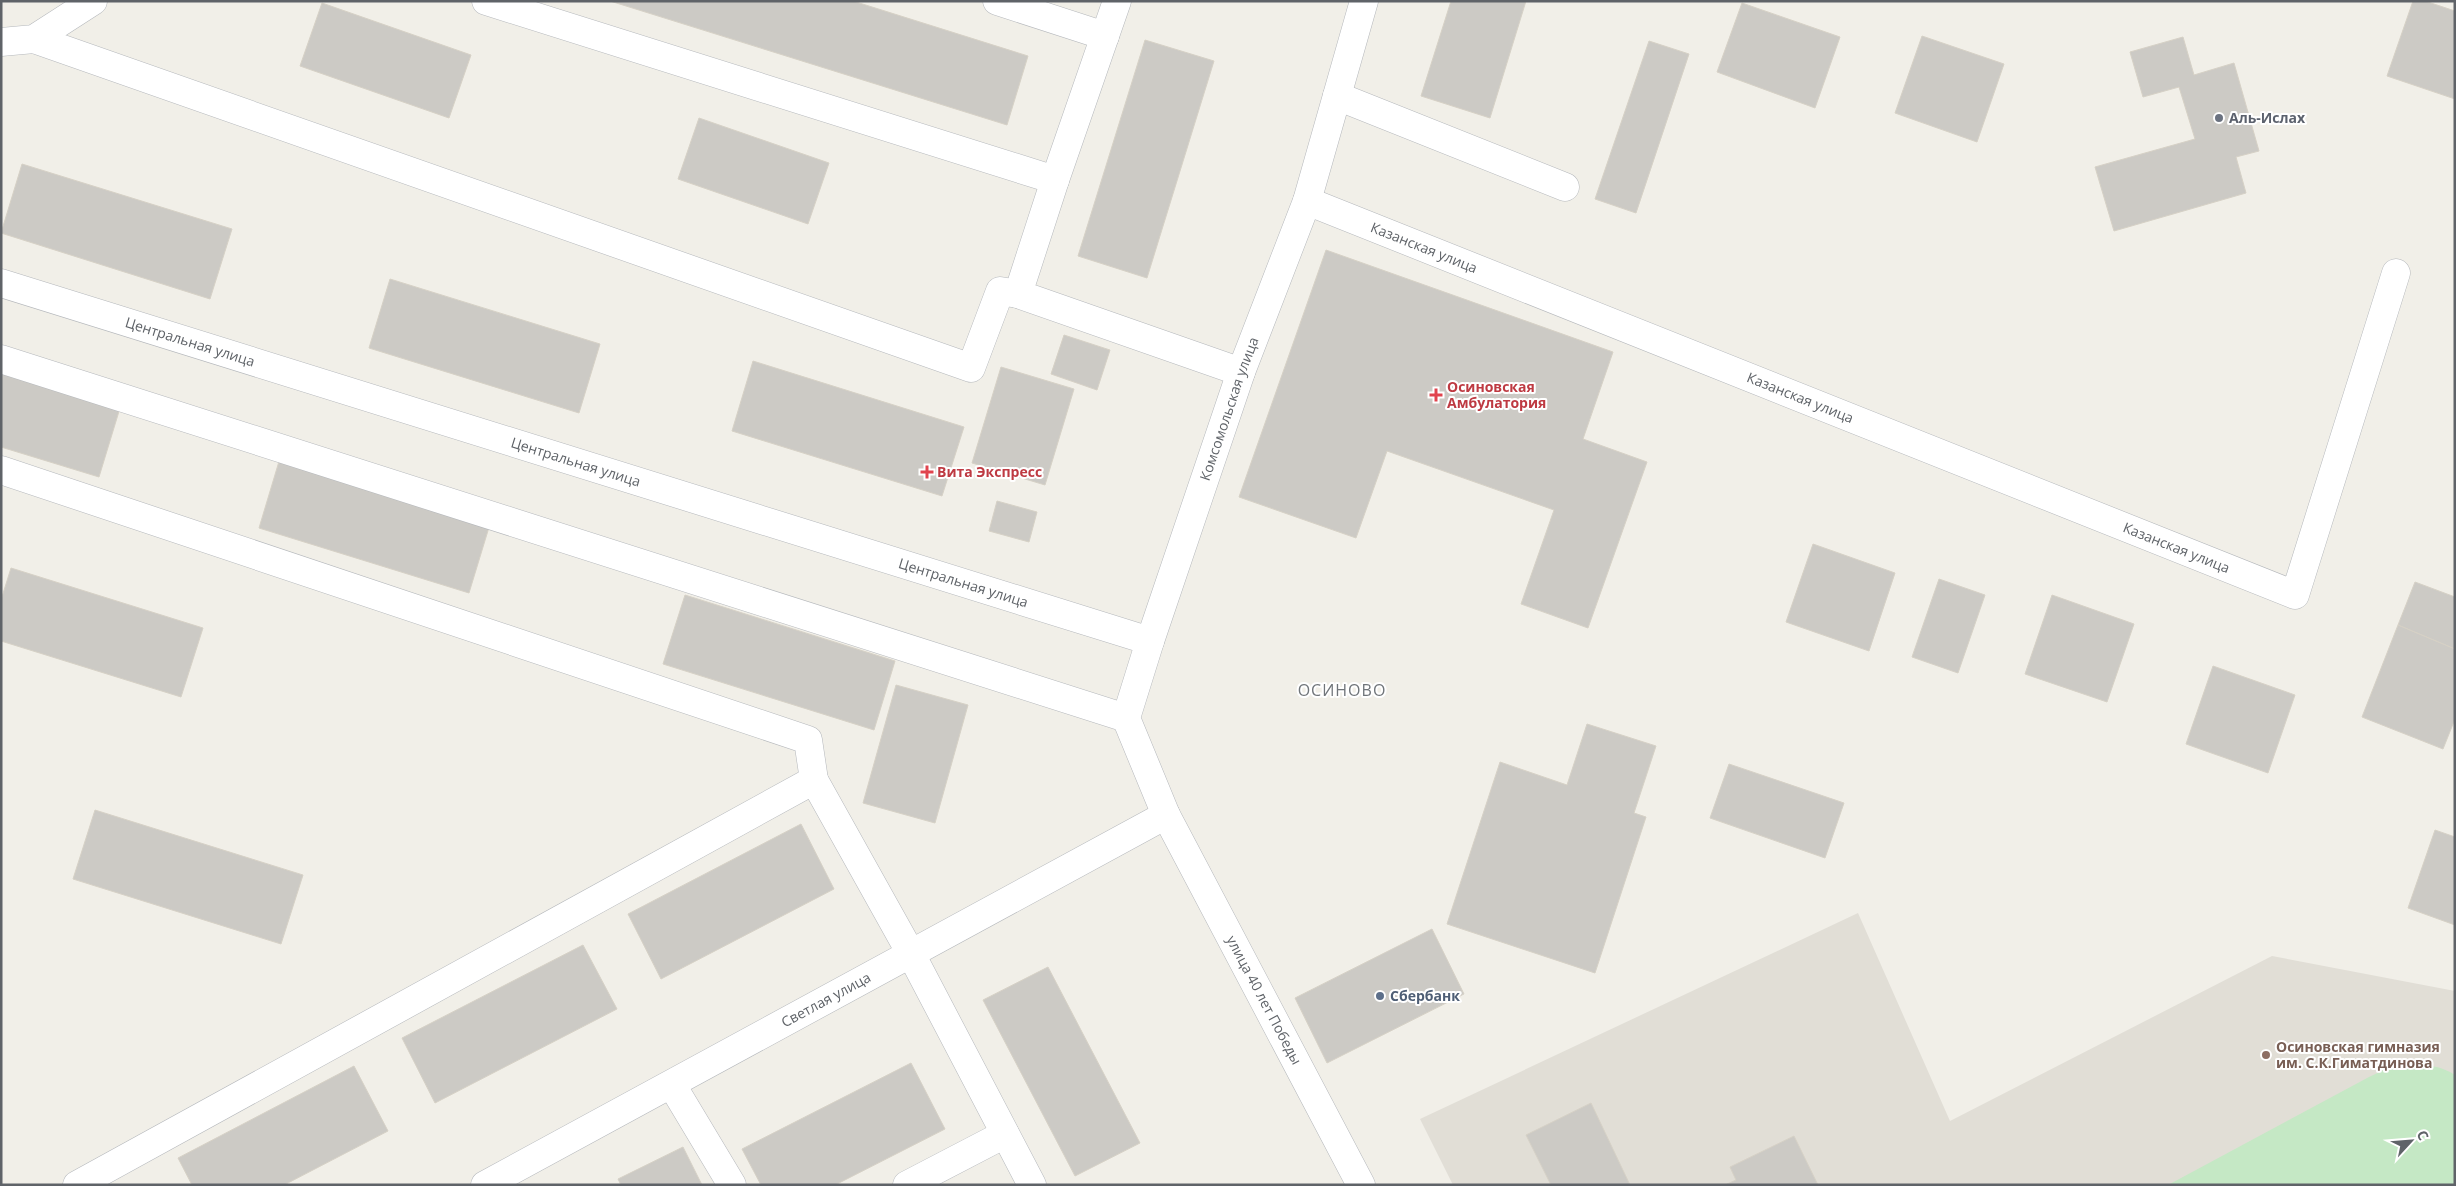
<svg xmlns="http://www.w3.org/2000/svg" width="2456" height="1186" font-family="'Open Sans',sans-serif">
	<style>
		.education { fill: #e1ded6 }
		.green { fill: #c5e8c5 }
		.building { fill: #cccac5; stroke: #d6d1c6 }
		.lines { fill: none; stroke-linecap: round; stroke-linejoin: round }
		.minor-casing { stroke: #b5b8bc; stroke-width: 29 }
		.minor { stroke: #fff; stroke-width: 28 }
		.worship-dot { fill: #6b7280; stroke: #fff; stroke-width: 2 }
		.health-dot { fill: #e0444e; stroke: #fff; stroke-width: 2 }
		.service-dot { fill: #5c6f8a; stroke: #fff; stroke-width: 2 }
		.education-dot { fill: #8d6e63; stroke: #fff; stroke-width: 2 }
		.labels { text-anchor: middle; stroke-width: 4; stroke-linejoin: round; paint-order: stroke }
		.worship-label { font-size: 14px; font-weight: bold; fill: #5b616d; stroke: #fff; text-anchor: start }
		.street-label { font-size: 14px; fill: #5f6368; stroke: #fff }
		.health-label { font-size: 14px; font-weight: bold; fill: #be3a42; stroke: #fff; text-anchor: start }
		.service-label { font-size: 14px; font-weight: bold; fill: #4e5e75; stroke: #fff; text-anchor: start }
		.education-label { font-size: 14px; font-weight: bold; fill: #785e54; stroke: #fff; text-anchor: start }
		.quarter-label { font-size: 16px; letter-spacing: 1px; fill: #70757a; stroke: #fff }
	</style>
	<rect width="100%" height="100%" fill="#f1efe8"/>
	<!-- education -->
	<path class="education" d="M1858,913l92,208 322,-165 183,35v194h-1002l-33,-66z"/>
	<!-- green -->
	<path class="green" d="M2411,1064c16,1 31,2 44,11v110h-287l201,-108 19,-9z"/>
	<!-- building -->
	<path class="building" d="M610,1h243l175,55 -21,69z
		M1451,1h75l-36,117 -69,-22z
		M2413,1h12l30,10v88l-68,-23z
		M322,3l149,52 -22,63 -149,-52z
		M1742,3l98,34 -25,71 -98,-36z
		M1922,36l82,28 -27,78 -82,-29z
		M2183,37l11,38 40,-12 25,88 -23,6 10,36 -132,38 -19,-64 100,-28 -16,-52 -36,10 -13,-45z
		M1145,40l69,21 -67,217 -69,-22z
		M1649,41l40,13 -53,159 -41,-14z
		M699,118l130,45 -21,61 -130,-45z
		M22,164l210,65 -22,70 -209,-66z
		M1326,250l287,102 -30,87 64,23 -59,166 -67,-24 33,-94 -167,-59 -31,87 -117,-41z
		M390,279l210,65 -21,69 -210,-65z
		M1064,335l46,15 -13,40 -46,-16z
		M753,361l211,66 -22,69 -210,-65z
		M1001,367l73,22 -29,96 -73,-22z
		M1,371l119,37 -21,69 -98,-30z
		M280,458l210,66 -21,69 -210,-65z
		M997,501l40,11 -8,30 -40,-11z
		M1813,544l82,29 -26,78 -83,-29z
		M11,568l192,60 -22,69 -180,-56v-41z
		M1939,579l46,16 -27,78 -46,-16z
		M2415,582l40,15v52l-57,-24z
		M685,595l210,66 -21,69 -211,-66z
		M2052,595l82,29 -27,78 -82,-28z
		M2398,625l57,24v70l-12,30 -81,-32z
		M2213,666l82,29 -27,78 -82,-29z
		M896,685l72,20 -33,118 -72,-20z
		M1587,724l69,22 -22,67 12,4 -51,156 -148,-49 53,-162 67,23z
		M1729,764l115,39 -19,55 -115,-40z
		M95,810l208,65 -22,69 -208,-65z
		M801,824l33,65 -173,90 -33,-65z
		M2435,830l20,7v88l-47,-17z
		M1432,929l32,65 -137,69 -32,-65z
		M583,945l34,64 -182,94 -33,-65z
		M1048,967l92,176 -65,33 -92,-176z
		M911,1063l34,66 -110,56h-74l-19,-36z
		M354,1066l34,65 -104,54h-92l-14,-27z
		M1591,1103l39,82h-79l-25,-50z
		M1794,1136l24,49h-93l11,-5 -6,-13z
		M683,1147l19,38h-81l-3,-6z"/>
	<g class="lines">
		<defs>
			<g id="minor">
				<path d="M486,1l569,179"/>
				<path d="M997,1l108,35"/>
				<path d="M1117,1l-62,179 -37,114 223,78"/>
				<path d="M34,39l937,329 29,-77 18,3"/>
				<path d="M1,42l33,-3 59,-38"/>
				<path d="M1337,96l228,91"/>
				<path id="s1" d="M1307,201l988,394 101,-322"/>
				<path id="s2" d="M1,283l1149,358"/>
				<path d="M1,359l1125,359"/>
				<path d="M1,470l807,270 6,40"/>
				<path d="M672,1085l60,100"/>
				<path d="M77,1185l737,-405 96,172 122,233"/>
				<path id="s3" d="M485,1185l681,-370"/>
				<path d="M907,1185l98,-51"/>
				<path id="s4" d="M1361,1185l-195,-370 -40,-97 24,-77 91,-269 66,-171 57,-200"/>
			</g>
		</defs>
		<!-- minor casing -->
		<use href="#minor" class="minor-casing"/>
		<!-- minor -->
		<use href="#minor" class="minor"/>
	</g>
	<!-- markers -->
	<circle class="worship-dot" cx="2219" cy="118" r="5"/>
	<g class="health-dot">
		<path d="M1433.5 387.5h5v5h5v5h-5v5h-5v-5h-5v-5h5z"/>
		<path d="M924.5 464.5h5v5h5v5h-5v5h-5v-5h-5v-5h5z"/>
	</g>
	<circle class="service-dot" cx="1380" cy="996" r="5"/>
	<circle class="education-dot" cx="2266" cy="1055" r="5"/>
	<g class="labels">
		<!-- worship labels -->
		<g class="worship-label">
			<text x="2229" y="123">Аль-Ислах</text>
		</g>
		<!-- street labels -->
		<g class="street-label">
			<text dy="5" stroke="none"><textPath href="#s1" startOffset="126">Казанская улица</textPath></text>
			<text dy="5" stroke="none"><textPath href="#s2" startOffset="198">Центральная улица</textPath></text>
			<text dy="5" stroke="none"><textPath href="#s1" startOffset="531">Казанская улица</textPath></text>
			<text dy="5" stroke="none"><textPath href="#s4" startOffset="849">Комсомольская улица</textPath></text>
			<text dy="5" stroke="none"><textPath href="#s2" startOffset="602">Центральная улица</textPath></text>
			<text dy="5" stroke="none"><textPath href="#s1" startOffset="936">Казанская улица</textPath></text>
			<text dy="5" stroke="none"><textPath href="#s2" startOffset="1008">Центральная улица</textPath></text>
			<text dy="5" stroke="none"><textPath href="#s3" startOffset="388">Светлая улица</textPath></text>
			<text transform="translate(1264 1000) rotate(62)" y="5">улица 40 лет Победы</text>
		</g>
		<!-- health labels -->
		<g class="health-label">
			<text x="1447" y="392">Осиновская<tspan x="1447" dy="16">Амбулатория</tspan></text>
			<text x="937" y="477">Вита Экспресс</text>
		</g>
		<!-- service labels -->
		<g class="service-label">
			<text x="1390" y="1001">Сбербанк</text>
		</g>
		<!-- education labels -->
		<g class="education-label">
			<text x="2276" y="1052">Осиновская гимназия<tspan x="2276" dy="16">им. С.К.Гиматдинова</tspan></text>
		</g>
		<!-- quarter labels -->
		<g class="quarter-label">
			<text x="1342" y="696">ОСИНОВО</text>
		</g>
	</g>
	<!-- border -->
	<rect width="2456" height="1186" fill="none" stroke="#5f6368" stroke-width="5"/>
	<!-- north arrow -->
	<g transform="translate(2411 1141) rotate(64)" stroke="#ffffff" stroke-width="4" paint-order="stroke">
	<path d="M0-4L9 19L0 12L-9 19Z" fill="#5f6368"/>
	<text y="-8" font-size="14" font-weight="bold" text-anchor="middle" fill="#5f6368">С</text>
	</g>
</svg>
